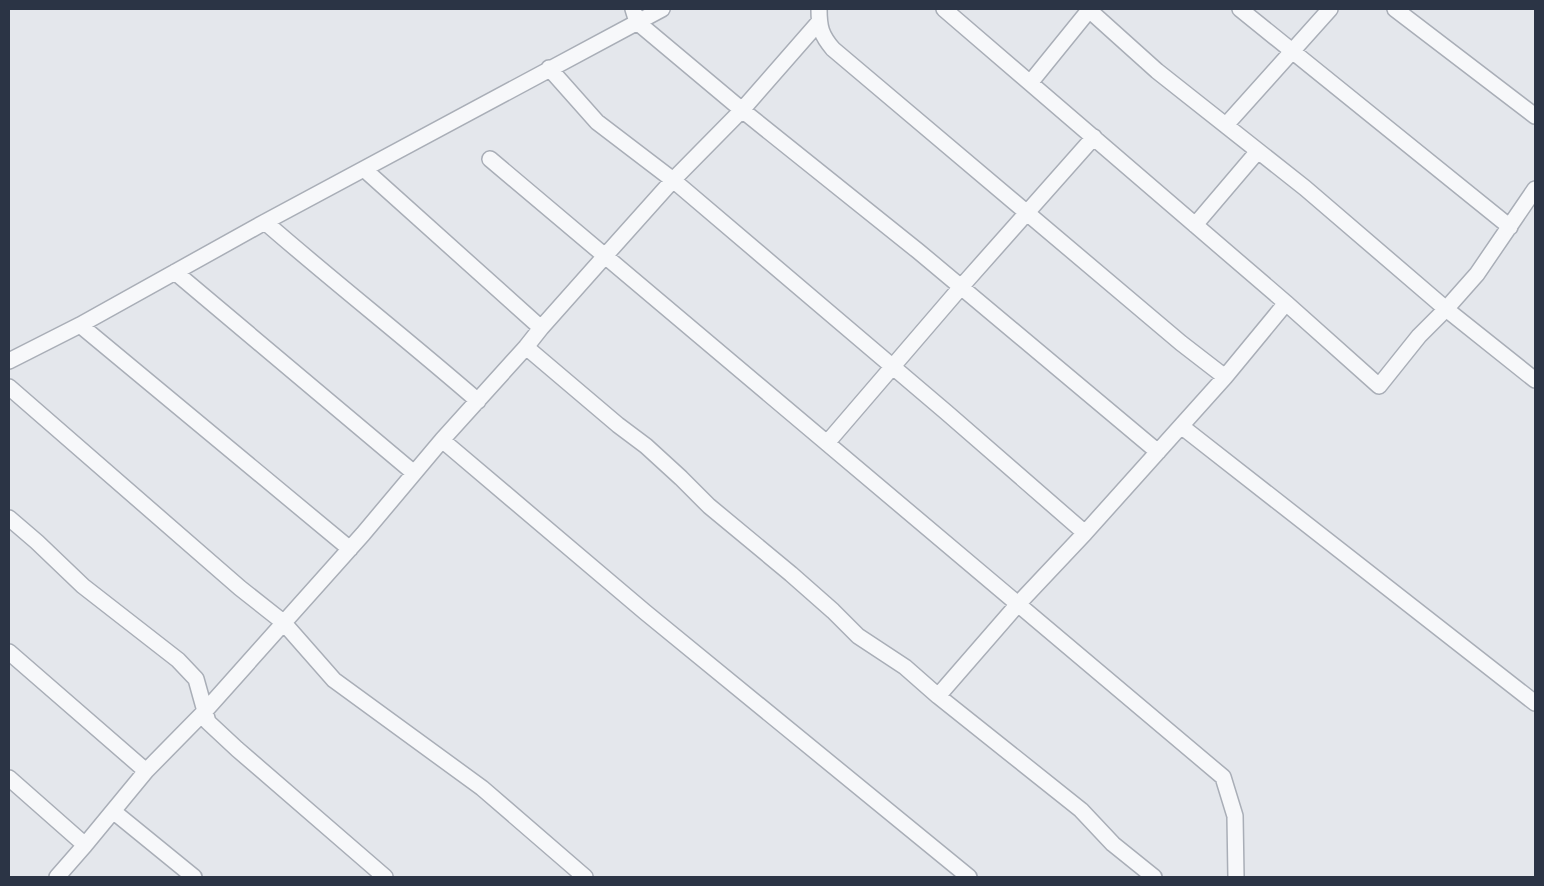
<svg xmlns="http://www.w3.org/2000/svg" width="1544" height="886" font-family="'DM Sans',sans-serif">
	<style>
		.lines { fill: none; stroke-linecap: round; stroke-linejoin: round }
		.street-casing { stroke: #a9aeb7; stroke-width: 18 }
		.street { stroke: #f7f8fa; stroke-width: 15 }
	</style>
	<rect width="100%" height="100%" fill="#e4e7ec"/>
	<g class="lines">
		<defs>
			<path id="street" d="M633,9l4,13 105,88 176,141 240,201
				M819,9c0,18 2,26 14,40l348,294 44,34
				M944,9l342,294 93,83 40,-50 27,-27 31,-35 58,-85
				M1088,9l69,62 148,117 141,121 89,71
				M1240,9l270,218
				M1395,9l140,107
				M549,68l48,54 76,58 273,232 139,121
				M1030,83l60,-74
				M1226,125l104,-116
				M490,159l733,618 12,39 1,61
				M365,170l176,158
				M265,222c70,61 143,118 213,179
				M1195,225l63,-74
				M175,272l239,201
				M80,325l270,224
				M526,347l92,78 28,21 35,32 28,28 82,68 42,37 25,25 47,31 33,29 143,114 32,34 41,33
				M9,361l71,-36 185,-103 397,-213
				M9,387l231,201 43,34 51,58 148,108 103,89
				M1181,426l354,277
				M442,440l203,172 324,265
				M827,443l134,-156 133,-150
				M9,518l28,24 46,44 95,74 18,19 12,43 29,27 148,128
				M9,652l137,119
				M938,696l80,-92 67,-71 140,-156 61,-74
				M9,778l76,67
				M113,811l81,66
				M57,877l28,-32 61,-74 59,-60 158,-177 79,-94 84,-93 15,-19 64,-72 68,-76 69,-70 77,-88"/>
		</defs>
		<!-- street casing -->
		<use href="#street" class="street-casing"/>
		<!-- street -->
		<use href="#street" class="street"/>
	</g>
	<!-- border -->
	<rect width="1544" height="886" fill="none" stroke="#2b3445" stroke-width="20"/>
</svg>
